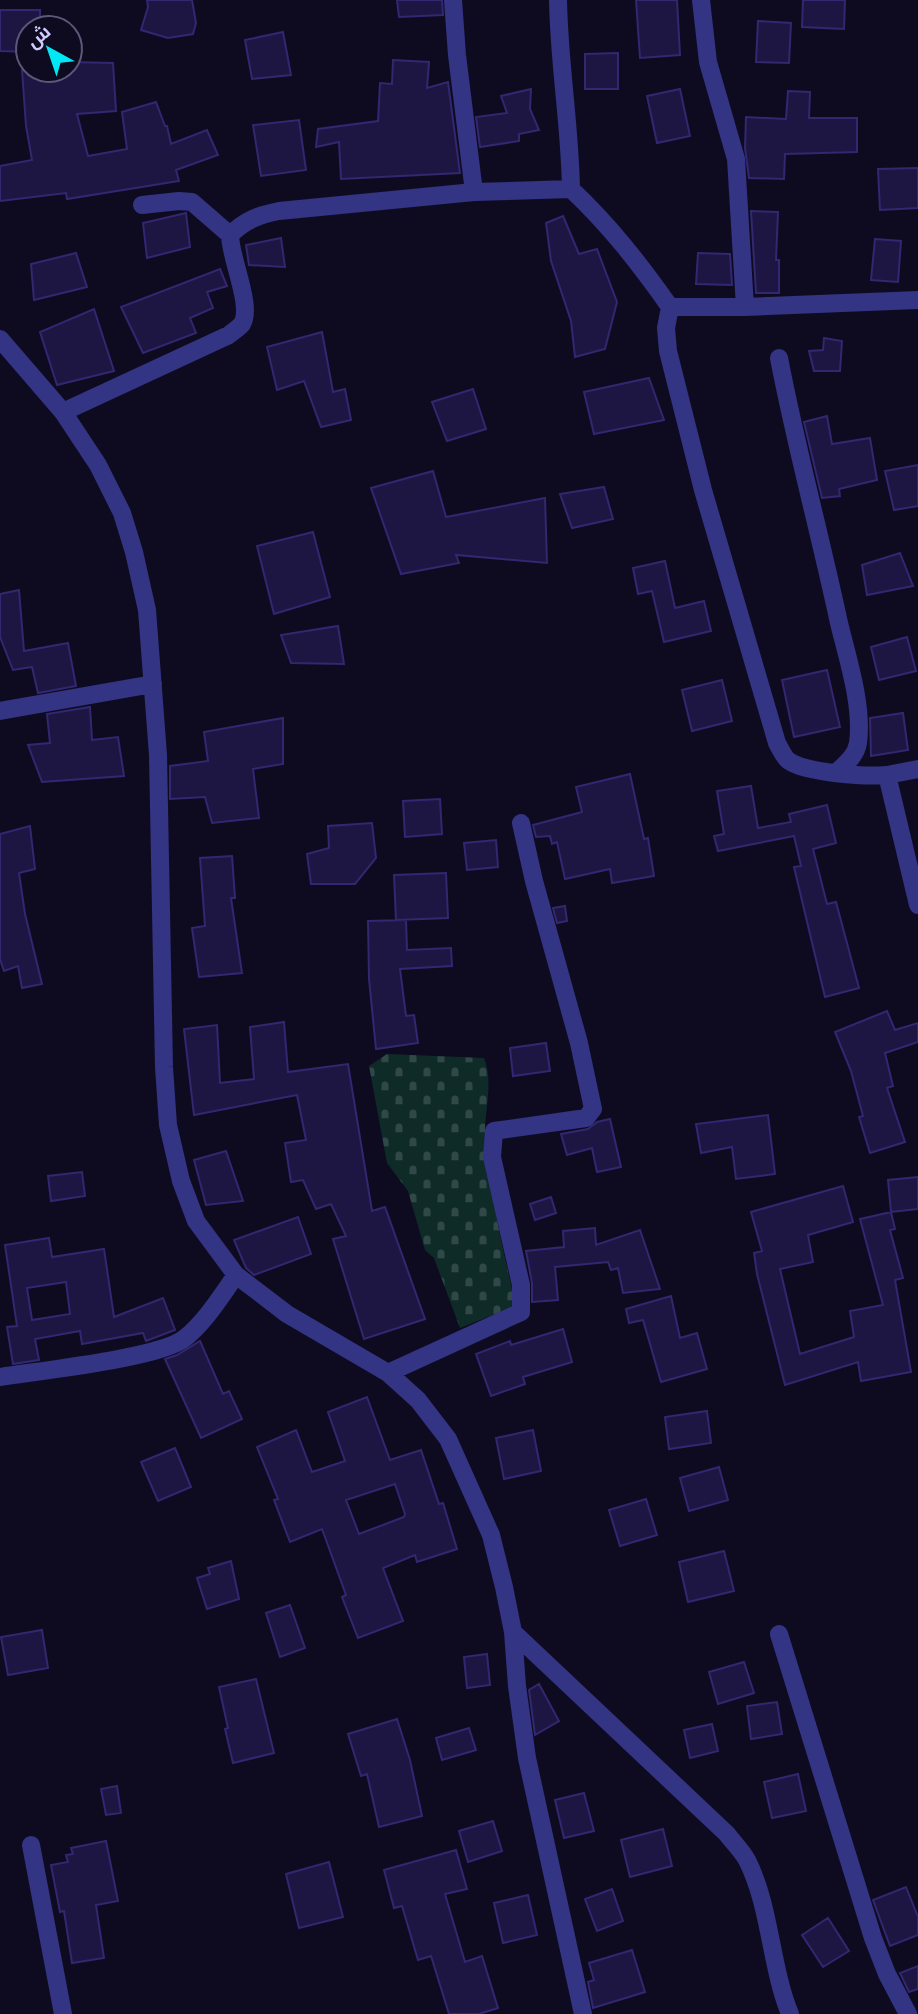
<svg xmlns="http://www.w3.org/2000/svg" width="918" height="2014" font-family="Mulish,Cairo,sans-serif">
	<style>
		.cemetery { fill: url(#cemetery-stones) }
		.building { fill: #1d1643; stroke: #322770; stroke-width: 2; fill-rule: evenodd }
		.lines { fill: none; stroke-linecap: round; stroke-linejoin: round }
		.minor { stroke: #333483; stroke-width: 18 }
	</style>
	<defs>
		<pattern id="cemetery-stones" width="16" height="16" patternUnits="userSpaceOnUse" patternTransform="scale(1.75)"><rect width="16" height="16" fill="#0e2b28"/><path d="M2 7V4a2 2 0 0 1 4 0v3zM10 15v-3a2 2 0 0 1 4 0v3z" fill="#304848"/></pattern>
	</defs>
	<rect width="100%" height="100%" fill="#0e0b20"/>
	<!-- cemetery -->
	<path class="cemetery" d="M387,1054l97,4c10,25 0,53 1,79 5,57 18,113 31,169l-56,22 -26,-70 -9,-8 -17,-59 -21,-28 -18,-97z"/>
	<!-- building -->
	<path class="building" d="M147,0h45l4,23 -3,11 -25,4 -27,-8 7,-23z
		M397,0h45l1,15 -44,2z
		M636,0h41l3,55 -40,3z
		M803,0h42l-1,29 -42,-2z
		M0,10h40v18h-12v24l-28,-1z
		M758,21l33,2 -2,40 -33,-1z
		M283,32l8,43 -39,4 -7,-39z
		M618,53v36h-33v-35z
		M393,60l36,2 -2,26 21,-6 12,91 -119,6 -2,-37 -23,5 2,-18 60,-8 2,-38 12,1z
		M72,62l41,1 3,48 -39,3 11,42 39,-7 -5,-37 34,-10 9,24h2l4,18 36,-14 11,25 -42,15 3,11 -112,18 -1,-6 -66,8v-35l32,-6 -6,-34 -4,-56h52z
		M531,89l-1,20 9,21 -20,4v7l-39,6 -4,-30 31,-4 -6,-17z
		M680,89l10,47 -33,7 -10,-47z
		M788,91l22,1 -1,26h48v34l-72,2 -1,25 -35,-1 -4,-30 1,-31 40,2z
		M299,120l7,50 -45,6 -8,-51z
		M918,168v40l-38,2 -2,-41z
		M751,211l27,1 -2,48h3v33h-23z
		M186,213l4,34 -43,11 -4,-35z
		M563,216l16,38 18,-5 20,53 -12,47 -30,8 -4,-36 -20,-60 -5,-38z
		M281,238l4,29 -36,-2 -3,-20z
		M875,239l26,2 -3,41 -27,-2z
		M76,253l11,34 -53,13 -3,-36z
		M698,253l32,1 2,31 -36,-1z
		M220,269l7,17 -20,6 6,16 -23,10 6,15 -53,20 -22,-46z
		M94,309l20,62 -57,14 -17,-53z
		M322,332l11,60 12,-3 6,31 -30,7 -17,-46 -27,9 -10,-43z
		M824,338l18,3 -2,30h-26l-5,-20 14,-1z
		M649,378l15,42 -70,14 -10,-42z
		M473,389l13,40 -39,12 -15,-39z
		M827,416l5,28 38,-6 7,42 -38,9 1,7 -18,2 -18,-76z
		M918,465v41l-24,4 -9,-39z
		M433,471l13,46 99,-19 2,65 -91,-8 3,8 -58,11 -30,-86z
		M604,487l9,32 -41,9 -12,-34z
		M313,532l17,65 -56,17 -17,-68z
		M900,553l13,33 -46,9 -5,-30z
		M665,561l10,47 29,-7 7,30 -47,11 -12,-51 -14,3 -5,-26z
		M19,590l5,61 44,-8 8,43 -38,7 -6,-26 -19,3 -13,-33v-43z
		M338,626l6,38 -53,-1 -10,-28z
		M907,637l9,34 -37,9 -8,-33z
		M827,670l13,57 -46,10 -12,-57z
		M722,680l10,41 -40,10 -10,-41z
		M90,707l2,33 26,-3 6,39 -82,6 -14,-37 22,-2 -3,-29z
		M903,713l5,37 -37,6 -1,-38z
		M283,718v46l-30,5 6,49 -47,5 -7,-26 -35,2v-33l38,-5 -4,-29z
		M630,774l14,65 4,-1 6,38 -42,7 -2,-14 -45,10 -8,-37 -5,2 -2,-8 -14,1 -3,-12 49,-13 -6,-25z
		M751,786l7,42 33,-6 -2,-8 38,-9 9,38 -23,6 14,55 9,-2 23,86 -34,9 -31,-130 7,-1 -7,-30 -76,15 -4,-15 10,-2 -7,-43z
		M440,799l2,35 -37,3 -2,-36z
		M372,823l4,35 -21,26h-44l-4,-30 22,-6 -1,-22z
		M30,826l5,43 -16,4 6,41 17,70 -20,4 -4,-22 -14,5 -4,-12v-125z
		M496,840l2,27 -31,3 -3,-27z
		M232,856l3,42h-4l11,75 -43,4 -7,-49 13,-2 -5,-68z
		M446,873l2,45 -52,2 -2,-45z
		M565,906l2,15 -10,2 -4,-15z
		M406,920l1,30 44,-2 1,18 -52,3 6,47 8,-1 4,28 -42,6 -7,-70 -1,-58z
		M887,1011l8,19 23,-7v19l-33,11 8,33 -6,2 18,54 -35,11 -11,-36 4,-1 -12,-45 -16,-39z
		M284,1022l4,50 60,-8 24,147 13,-4 40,112 -61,20 -31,-100 13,-3 -15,-32 -15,5 -13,-29 -12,2 -6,-39 21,-3 -9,-45 -103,20 -10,-86 33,-4 3,58 34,-4 -4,-52z
		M546,1043l4,28 -37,5 -3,-28z
		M768,1115l7,59 -39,5 -4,-32 -31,6 -5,-29z
		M610,1119l11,48 -24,5 -5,-24 -25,7 -6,-21 27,-5 9,-7z
		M226,1151l17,50 -37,4 -12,-45z
		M82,1172l3,24 -34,5 -3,-25z
		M918,1177v32l-27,3 -3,-32z
		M843,1186l10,36 -45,13 5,27 -33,7 20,85 54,-17 -4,-26 33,-6 -23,-86 31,-7 4,17 -5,1 13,48 -8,2 16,92 -50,9 -3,-19 -73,23 -28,-111 -3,-21 8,-2 -11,-39z
		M551,1197l5,16 -21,7 -5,-16z
		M298,1217l13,37 -57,21 -8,-7 -12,-28z
		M595,1228l1,17 44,-15 20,59 -37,4 -5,-25 -7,2 -3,-8 -53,5 3,33 -26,2v-19l-6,-32 38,-4 -1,-16z
		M49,1238l3,19 52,-8 10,68 49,-19 12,32 -29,11 -3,-8 -61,11 -2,-13 -45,8 4,21 -26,4 -6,-37 10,-1 -12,-81zM66,1282l4,32 -38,6 -5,-32z
		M671,1296l9,42 17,-5 10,36 -46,13 -18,-62 -14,3 -3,-14z
		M563,1329l9,33 -49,15 2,7 -34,12 -15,-42 34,-13 1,4z
		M200,1341l23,53 6,-3 13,28 -41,19 -36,-79 12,-4z
		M367,1397l23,63 31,-10 18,54 4,-1 14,46 -40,13 -2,-7 -32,13 20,53 -45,17 -16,-41 4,-2 -24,-66 -32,13 -16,-42 4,-1 -21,-52 39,-17 16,42 33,-11 -17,-49zM395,1484l10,30 -1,3 -45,17 -13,-34z
		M707,1411l4,32 -42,6 -4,-32z
		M533,1430l8,41 -37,8 -8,-41z
		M175,1448l16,39 -33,14 -17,-39z
		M719,1467l9,33 -39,11 -9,-33z
		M646,1499l11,36 -37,11 -11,-36z
		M724,1551l10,40 -46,11 -9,-40z
		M231,1561l8,38 -32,10 -10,-31 13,-4 -2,-6z
		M290,1605l15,43 -25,9 -14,-44z
		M42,1630l6,38 -40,7 -7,-38z
		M487,1654l3,31 -23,3 -3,-31z
		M744,1662l10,31 -36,11 -9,-32z
		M256,1679l18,74 -41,10 -8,-34 3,-1 -9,-41z
		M539,1684l20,37 -24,14 -6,-45z
		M777,1702l5,32 -31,5 -4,-33z
		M397,1719l13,41 12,56 -43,11 -12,-53 -6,2 -13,-42z
		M712,1724l6,27 -28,7 -6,-28z
		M469,1728l7,22 -34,10 -6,-22z
		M798,1774l8,37 -34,7 -8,-36z
		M117,1786l4,27 -15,2 -5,-26z
		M584,1793l10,38 -30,7 -9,-38z
		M493,1821l9,30 -34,11 -9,-31z
		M663,1829l9,37 -42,11 -9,-37z
		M106,1841l12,60 -22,4 8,53 -32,5 -8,-52 -4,1 -9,-47 17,-3 -2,-7 7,-1 -2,-6z
		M456,1850l11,39 -22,5 20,68 17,-6 16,52 -19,6h-30l-18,-58 -13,4 -16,-54 -8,2 -10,-38z
		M329,1862l14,55 -44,11 -13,-54z
		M906,1887l12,30v18l-28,11 -17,-46z
		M612,1889l11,32 -26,10 -12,-32z
		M528,1895l9,40 -34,8 -9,-40z
		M828,1918l21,33 -26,16 -21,-32z
		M632,1950l13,42 -52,16 -5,-26 6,-2 -5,-17z
		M918,1966v23l-9,3 -9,-19z"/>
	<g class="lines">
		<!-- minor -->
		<path class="minor" d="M453,0l4,55 17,137
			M558,0c1,63 12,126 13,189
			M701,0l7,62 28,97 9,148
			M142,205l37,-4 13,1 38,33
			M670,307h75l173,-7
			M0,339l63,73 35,53 24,48 12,39 13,58 11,145 6,312 4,58 13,56 15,40 40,54 51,39 101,59 30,27 30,39 43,96 13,52 9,45 4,54 10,72 56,256
			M779,358c17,89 41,176 60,265 9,37 24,83 19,120 -2,13 -13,21 -22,30
			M63,412l166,-77c3,-3 10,-7 13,-11 11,-18 -12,-66 -12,-89 15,-15 29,-20 49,-24l195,-19 97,-3c39,37 68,74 99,118l-4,21 2,23 35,139 74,253c3,5 7,15 12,18 17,12 77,16 98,14l31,130
			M0,711l153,-27
			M887,775l31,-6
			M388,1373l133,-61v-27l-29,-128 2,-26 92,-13 7,-9 -14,-66 -45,-162 -13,-58
			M0,1377c37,-6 161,-19 185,-39 21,-17 36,-42 51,-63
			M513,1632l214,202c6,8 15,17 20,26 24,48 23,105 43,154
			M779,1634l94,304 14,36 21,40
			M31,1845l32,169"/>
	</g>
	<!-- north arrow -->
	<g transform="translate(49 49) rotate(320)"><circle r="33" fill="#0e0b20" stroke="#5b5879" stroke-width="2"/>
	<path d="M0-5L12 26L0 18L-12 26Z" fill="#00e8f6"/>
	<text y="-10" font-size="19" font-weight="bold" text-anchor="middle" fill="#cecbff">ش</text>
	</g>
</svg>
